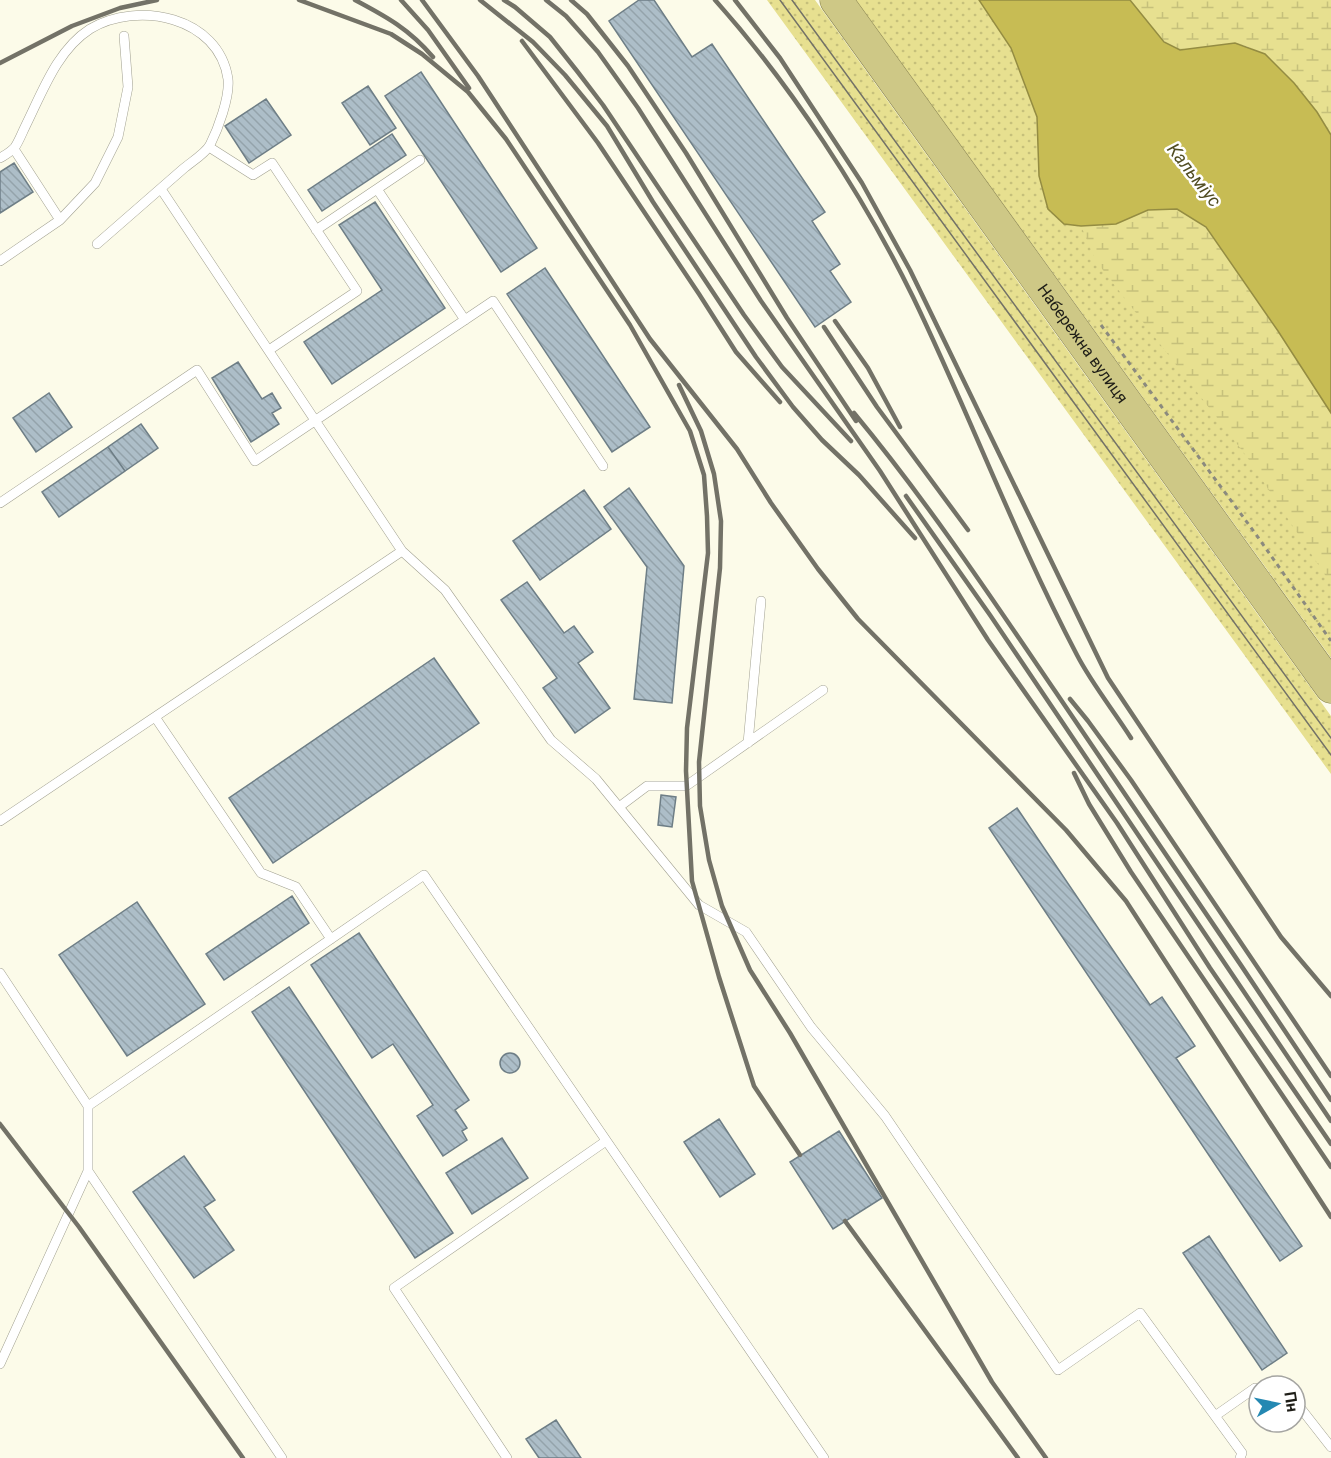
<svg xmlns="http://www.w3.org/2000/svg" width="1331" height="1458" font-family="Roboto,sans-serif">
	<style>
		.grass { fill: url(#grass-dots) }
		.wetland { fill: url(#wetland-marsh) }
		.water { fill: #c7bc54; stroke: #948c42; stroke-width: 1.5 }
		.building { fill: url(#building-back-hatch); stroke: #6e7e86; stroke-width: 1.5 }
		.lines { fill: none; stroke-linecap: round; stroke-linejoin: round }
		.service-casing { stroke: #a1a090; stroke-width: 10 }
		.trunk-casing { stroke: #89834c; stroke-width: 33 }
		.path { stroke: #8b8a7e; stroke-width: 3; stroke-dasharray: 4.5 4.5; stroke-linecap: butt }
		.service { stroke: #fff; stroke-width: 9 }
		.trunk { stroke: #cec886; stroke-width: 32 }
		.tram { stroke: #737267; stroke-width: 1.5 }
		.rail { stroke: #737267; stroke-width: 4.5 }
		.labels { text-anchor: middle; stroke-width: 5; stroke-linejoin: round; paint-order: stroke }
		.street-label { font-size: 16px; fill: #1e1d17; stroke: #fff }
		.water-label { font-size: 18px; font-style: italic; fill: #514d22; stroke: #fff }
	</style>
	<defs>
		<pattern id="grass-dots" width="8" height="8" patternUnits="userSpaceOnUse" patternTransform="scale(1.5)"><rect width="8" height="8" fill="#e7e090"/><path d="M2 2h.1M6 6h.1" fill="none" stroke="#c6c07b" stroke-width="1.8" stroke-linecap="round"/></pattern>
		<pattern id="wetland-marsh" width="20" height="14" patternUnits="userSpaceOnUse" patternTransform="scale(1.5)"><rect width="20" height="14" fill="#e7e090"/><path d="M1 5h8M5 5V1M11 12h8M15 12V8" fill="none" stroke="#c6c07b"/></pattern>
		<pattern id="building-back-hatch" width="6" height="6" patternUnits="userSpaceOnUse" patternTransform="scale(1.5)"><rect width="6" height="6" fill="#adbec8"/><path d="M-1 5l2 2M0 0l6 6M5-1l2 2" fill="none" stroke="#94a3ab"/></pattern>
	</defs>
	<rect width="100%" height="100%" fill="#fcfbe9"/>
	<!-- grass -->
	<path class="grass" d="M767,0h48l516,716v58z
		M856,0h123l32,48 26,69 2,59 76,48 91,4 72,103 53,82v245z"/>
	<!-- wetland -->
	<path class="wetland" d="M1130,0h201v135c-17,-29 -61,-92 -99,-91 -15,0 -41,10 -54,5 -22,-8 -35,-32 -48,-49z
		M1178,209l28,19 72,103 53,82v171l-84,-127 -151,-196 -15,-35 34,-2 33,-14z"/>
	<!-- water -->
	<path class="water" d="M979,0h151l34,42 16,8 55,-7 30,11 29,29 23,29 14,23v278l-53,-82 -72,-104 -29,-18 -29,1 -32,14 -35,2 -17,-2 -16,-15 -9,-33 -2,-59 -26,-69z"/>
	<!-- building -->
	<path class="building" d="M639,0h15l38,57 20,-13 113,168 -13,9 28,43 -10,7 21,31 -36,25 -206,-306z
		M421,72l116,176 -36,24 -116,-176z
		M368,86l28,42 -26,17 -28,-42z
		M266,99l25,36 -42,28 -24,-37z
		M392,134l14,21 -84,56 -14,-21z
		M14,163l19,29 -33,21v-41z
		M375,202l70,106 -113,76 -28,-42 78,-52 -43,-65z
		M545,268l105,159 -38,25 -105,-158z
		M238,362l24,37 10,-6 9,15 -9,5 7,11 -28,18 -39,-64z
		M49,393l23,34 -36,25 -23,-34z
		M141,424l17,24 -33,23 -17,-24z
		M108,447l17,24 -66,46 -17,-25z
		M629,488l55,78 -12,137 -38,-4 13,-132 -43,-60z
		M584,490l27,39 -71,51 -27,-39z
		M527,582l37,51 10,-7 19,26 -15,11 32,45 -35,25 -32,-45 14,-10 -56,-78z
		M434,658l45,65 -206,140 -44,-65z
		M661,795l15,2 -4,30 -14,-2z
		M1017,808l133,197 12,-8 33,49 -19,12 126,188 -22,15 -291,-433z
		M292,896l17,27 -85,57 -18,-26z
		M137,902l68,102 -78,52 -68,-101z
		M359,933l110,167 -14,10 12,18 -5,3 5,9 -24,16 -26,-40 16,-11 -40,-61 -21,14 -61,-93z
		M289,987l164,246 -38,25 -163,-246z
		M500 1063a10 10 0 1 1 20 0a10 10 0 1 1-20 0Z
		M719,1119l36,55 -35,23 -36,-55z
		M839,1131l43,67 -49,31 -43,-67z
		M502,1138l26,40 -56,36 -26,-41z
		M184,1156l31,44 -11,7 30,43 -40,28 -61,-86z
		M1209,1236l78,117 -25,17 -79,-117z
		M556,1420l25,38h-42l-13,-19z"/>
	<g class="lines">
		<defs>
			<path id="service" d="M209,147l44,28 19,-12 85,128 -88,59
				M14,149l46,71
				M0,158c5,-3 11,-6 15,-11 4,-6 7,-14 10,-20 17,-34 32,-77 65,-98 48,-29 129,-12 138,50 2,18 -10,50 -18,66 -5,9 -19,17 -27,24 -29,25 -57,50 -86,75
				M161,189l241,362 43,39 106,150 45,39 103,126 47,27 65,95 74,89 173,254 82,-57 102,140 -2,5
				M377,189l88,131
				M316,230l104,-70
				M0,261l60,-41 35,-37 23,-46 10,-50 -4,-51
				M0,503l197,-133 58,91 238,-160 110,165
				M155,717l106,156 35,14 35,52
				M748,743l13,-142
				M619,807l28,-21h39l137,-96
				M0,821l402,-270
				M0,973l88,133v65l-88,193
				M88,1106l336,-231 400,583
				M88,1171l194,287
				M1295,1401l36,46
				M1215,1416l40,-28 4,1
				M507,1458l-113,-170 212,-147"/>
			<g id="trunk">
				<path id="s1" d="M836,0l495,687"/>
			</g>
		</defs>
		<!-- service casing -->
		<use href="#service" class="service-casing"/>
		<!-- trunk casing -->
		<use href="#trunk" class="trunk-casing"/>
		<!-- path -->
		<path class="path" d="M1101,325l154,208 76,108"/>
		<!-- service -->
		<use href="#service" class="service"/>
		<!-- trunk -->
		<use href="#trunk" class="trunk"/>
		<!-- tram -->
		<path class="tram" d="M780,0l551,755
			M792,0l539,738"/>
		<!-- rail -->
		<path class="rail" d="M299,0l92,34 31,20 46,38 38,47 124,186 60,106 14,44 3,41 1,37 -21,175 -1,43 6,110 27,96 35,109 46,69
			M355,0c32,17 54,29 78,57
			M401,0l27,30 41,58
			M422,0l56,76 172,263 87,110 34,54 47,66 40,50 208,211 60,71 205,316
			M480,0l53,42 32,33 42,51 46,76 103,155 37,50 29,33 37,35 56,63
			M504,0l11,7 35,30 27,34 26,34 141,210 38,52 69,74
			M546,0l20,16 32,36 40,56 123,193 119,170 108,169 129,183 93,145 121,176
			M571,0l16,14 41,52 58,87 101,165 69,103
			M715,0c76,85 148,195 198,297 57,118 103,242 164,358 15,29 37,56 54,83
			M735,0l45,58 82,125 48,87 198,408 173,259 50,59
			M522,41l76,102 101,151 37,58 44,50
			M0,63l72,-37 48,-18 37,-8
			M835,321l33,47 32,59
			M824,327l53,80 91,123
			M679,385l22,46 13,43 7,47 -1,47 -21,194 1,44 9,54 13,46 28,64 40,63 202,349 54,76
			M854,413c73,88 137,184 201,278 93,136 185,272 276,409
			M906,496l84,119 341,506
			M1070,699l18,22 43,59 200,296
			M1074,773l15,31 42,68 200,295
			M0,1124l79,103 164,231
			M845,1221l173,237"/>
	</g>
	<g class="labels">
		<!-- street labels -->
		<g class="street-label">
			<text dy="6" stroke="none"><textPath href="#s1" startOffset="423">Набережна вулиця</textPath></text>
		</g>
		<!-- water labels -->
		<g class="water-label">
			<text transform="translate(1194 175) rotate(52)" y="6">Кальміус</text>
		</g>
	</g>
	<!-- north arrow -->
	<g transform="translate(1277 1404) rotate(81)"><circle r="28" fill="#ffffff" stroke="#a5a5a2" stroke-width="1.5"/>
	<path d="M0-4.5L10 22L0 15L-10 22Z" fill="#2488b2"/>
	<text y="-9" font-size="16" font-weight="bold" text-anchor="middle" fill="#1e1d17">Пн</text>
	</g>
</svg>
